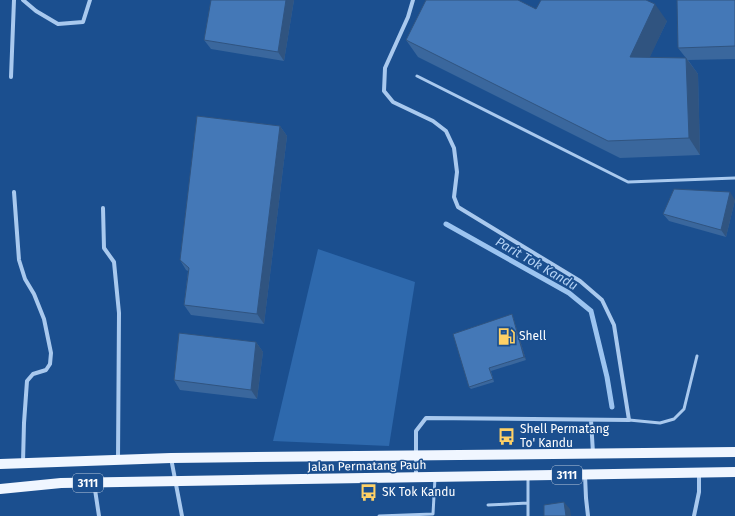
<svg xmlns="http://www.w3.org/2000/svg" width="735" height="516" font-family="'Fira Sans',sans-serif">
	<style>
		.green { fill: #2e69ad }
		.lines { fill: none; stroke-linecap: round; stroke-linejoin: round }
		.stream { stroke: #9cc4f0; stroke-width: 5 }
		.service { stroke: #a9c9ee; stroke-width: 3 }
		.minor { stroke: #a9c9ee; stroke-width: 4 }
		.primary { stroke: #f0f6ff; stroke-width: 10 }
		.wall { fill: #3a679d }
		.shaded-wall { fill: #305480 }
		.building { fill: #4478b7; stroke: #305480 }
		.labels { text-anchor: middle; stroke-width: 3; stroke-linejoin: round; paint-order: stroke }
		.shield { fill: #1b4f8f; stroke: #bbcadd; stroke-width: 1 }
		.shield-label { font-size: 11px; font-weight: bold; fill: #fff }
		.poi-label { font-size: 12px; fill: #fff; stroke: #1b4f8f; text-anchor: start }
		.street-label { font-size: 12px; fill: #fff; stroke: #1b4f8f }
		.water-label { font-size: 13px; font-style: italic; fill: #b5d3f5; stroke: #1b4f8f }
	</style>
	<rect width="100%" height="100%" fill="#1b4f8f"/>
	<!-- green -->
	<path class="green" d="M318,249l97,33 -26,164 -116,-5z"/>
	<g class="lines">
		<!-- stream -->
		<path class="stream" d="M446,224l123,69 22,18 16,66 5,30"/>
		<!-- service -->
		<path class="service" d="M417,76l211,106 107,-4
			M629,420l31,3 14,-4 10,-10 13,-53
			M528,478v38
			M488,505l40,-2
			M379,516l54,-2 2,-36"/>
		<!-- minor -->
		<path class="minor" d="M23,0l13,11 22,13 25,-2 7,-22
			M413,0l-5,17 -23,51 -1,23 9,11 40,19 13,10 8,17 3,24 -3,25 4,10 122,74 22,19 12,25 15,95 -203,-2 -10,13v45
			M11,77l3,-77
			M14,192l5,68 6,19 9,15 10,25 7,34 -1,11 -4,6 -13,4 -6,7 -3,42 -1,39
			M103,208l1,40 10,14 5,51 -1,146
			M591,420l2,33
			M171,458l11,58
			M585,475l1,23 2,18
			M94,483l5,33
			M694,516l5,-24v-19"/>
		<!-- primary -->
		<path class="primary" d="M0,464l171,-6 564,-6
			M0,489l61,-6 674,-11"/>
	</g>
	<!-- wall -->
	<path class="wall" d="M294,0l-10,61 -73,-12 -7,-9z
		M735,0v59l-47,1 10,14 2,81 -80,3 -202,-101 -12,-17 130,-31 131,12 -18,37h37l-8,-10z
		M280,126l7,10 -23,188 -73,-9 -7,-10 4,-34 -2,-1 -6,-10z
		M735,200l-9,37 -57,-16 -6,-7z
		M512,314l1,3 13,43 -35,11 3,11 -23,7 -2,-2z
		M256,342l7,10 -6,47 -77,-9 -6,-10z"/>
	<!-- shaded-wall -->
	<path class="shaded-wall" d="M286,0h8l-10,61 -6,-9z
		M655,4l12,17 -25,53 -12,-17z
		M686,58l12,16 2,81 -11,-17z
		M280,126l7,10 -23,188 -7,-10z
		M730,192l5,8 -9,37 -5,-7z
		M512,314l1,3 13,43 -2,-3z
		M256,342l7,10 -6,47 -6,-9z
		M564,502l6,7 1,7h-5z"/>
	<!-- building -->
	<path class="building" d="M211,0h75l-8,52 -74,-12z
		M426,0h92l18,9 5,-9h105l9,4 -25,53 56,1 3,80 -81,3 -202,-101z
		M677,0h58v46l-57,2z
		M197,116l83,10 -23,188 -73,-9 5,-37 -9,-8z
		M674,189l56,3 -9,38 -58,-16z
		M512,314l12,43 -35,11 4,11 -24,8 -16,-53z
		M179,333l77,9 -5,48 -77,-10z
		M564,502l2,14h-22v-11z"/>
	<!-- icons -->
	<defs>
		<symbol id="fuel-bare" viewBox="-9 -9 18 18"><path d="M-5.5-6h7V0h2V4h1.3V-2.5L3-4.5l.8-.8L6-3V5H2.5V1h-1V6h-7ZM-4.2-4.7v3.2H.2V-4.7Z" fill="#ffd166" stroke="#1b4f8f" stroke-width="2.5" paint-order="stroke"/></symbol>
		<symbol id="bus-bare" viewBox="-9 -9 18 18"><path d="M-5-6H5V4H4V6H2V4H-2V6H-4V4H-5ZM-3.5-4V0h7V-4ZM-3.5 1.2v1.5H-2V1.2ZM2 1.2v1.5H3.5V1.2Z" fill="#ffd166" stroke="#1b4f8f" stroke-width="2.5" paint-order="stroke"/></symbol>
	</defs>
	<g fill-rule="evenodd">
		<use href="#fuel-bare" x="494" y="324" width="25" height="25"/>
		<use href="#bus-bare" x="494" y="424" width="25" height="25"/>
		<use href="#bus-bare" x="356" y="480" width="25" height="25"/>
	</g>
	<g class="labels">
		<!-- shield labels -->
		<g class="shield">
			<rect x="552" y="466" width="30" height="18" rx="3"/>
			<rect x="73" y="474" width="30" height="18" rx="3"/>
		</g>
		<g class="shield-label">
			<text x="567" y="479">3111</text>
			<text x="88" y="487">3111</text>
		</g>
		<!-- poi labels -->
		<g class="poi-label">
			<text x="519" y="340">Shell</text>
			<text x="520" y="433">Shell Permatang<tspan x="520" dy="14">To' Kandu</tspan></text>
			<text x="382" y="496">SK Tok Kandu</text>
		</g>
		<!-- street labels -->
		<g class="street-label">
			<text transform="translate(367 466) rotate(-1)" y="4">Jalan Permatang Pauh</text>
		</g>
		<!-- water labels -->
		<g class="water-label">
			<text transform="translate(537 263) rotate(30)" y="5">Parit Tok Kandu</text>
		</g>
	</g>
</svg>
